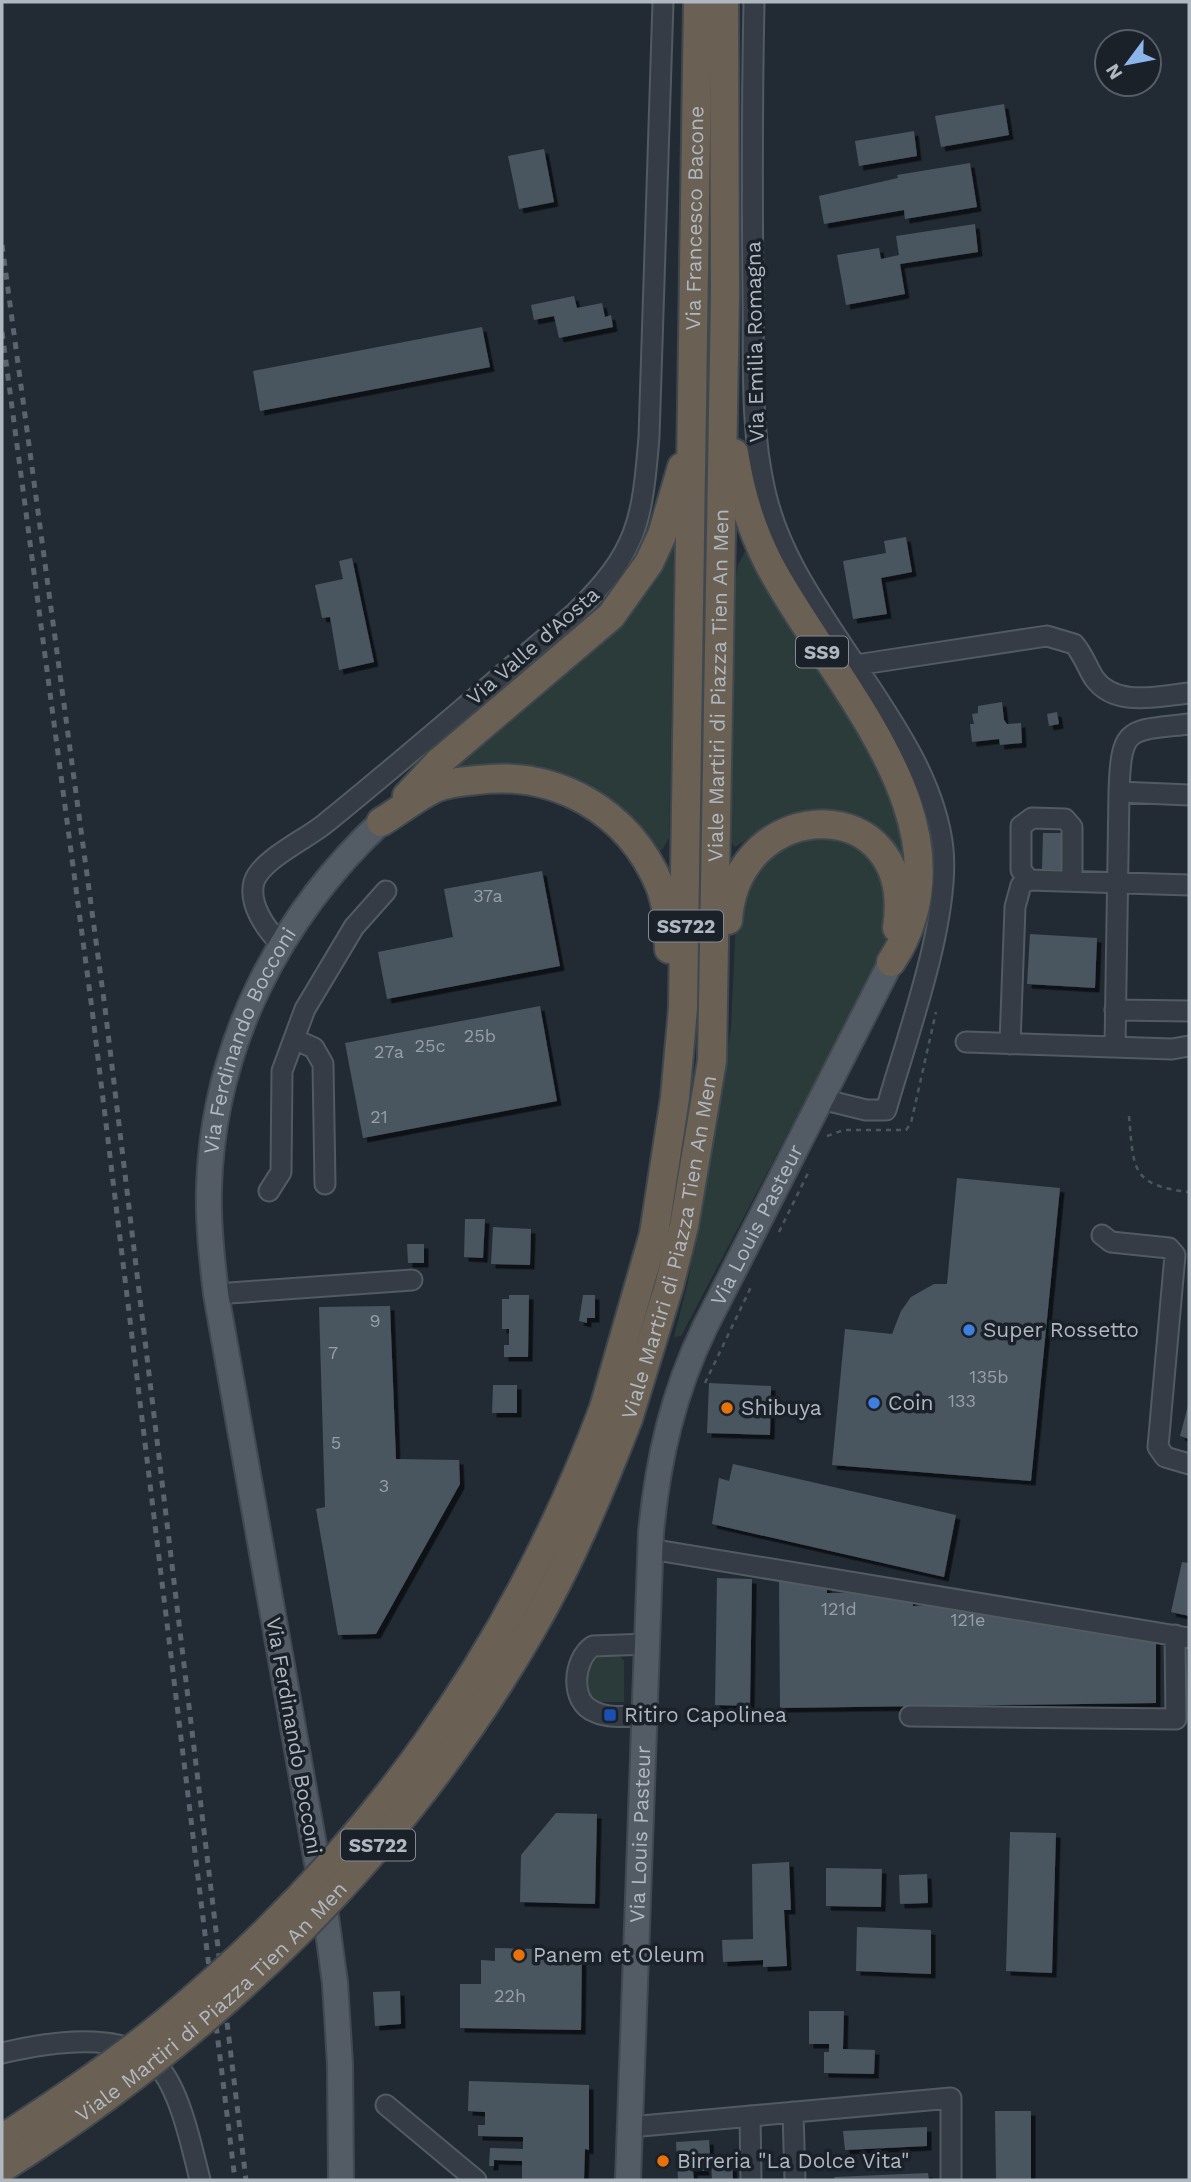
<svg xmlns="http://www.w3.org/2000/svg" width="1191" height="2182" font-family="'Work Sans',sans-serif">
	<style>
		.green { fill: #2a3b3a }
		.building { fill: #4a555f; filter: url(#shadow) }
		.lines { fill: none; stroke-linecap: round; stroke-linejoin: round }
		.minor-casing { stroke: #525a62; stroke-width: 23 }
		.major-casing { stroke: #414851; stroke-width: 28 }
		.highway-casing { stroke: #3f474f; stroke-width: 32 }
		.path { stroke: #48585a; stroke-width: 2.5; stroke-dasharray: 5 5; stroke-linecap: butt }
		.minor { stroke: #353c45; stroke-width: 19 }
		.major { stroke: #535b65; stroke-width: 24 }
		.highway { stroke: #6a6053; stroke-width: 28 }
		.rail { stroke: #5b646e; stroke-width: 5; stroke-dasharray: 7 7; stroke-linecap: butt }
		.highway-bridge-casing { stroke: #3f474f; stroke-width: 32; stroke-linecap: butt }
		.highway-bridge { stroke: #6a6053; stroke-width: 28 }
		.shop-dot { fill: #3f7fe0; stroke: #1b2129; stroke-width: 2.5 }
		.food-dot { fill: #e8710a; stroke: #1b2129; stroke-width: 2.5 }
		.transit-dot { fill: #1a4fb4; stroke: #1b2129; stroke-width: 2.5 }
		.labels { text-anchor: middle; stroke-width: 7; stroke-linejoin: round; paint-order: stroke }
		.number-label { font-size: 18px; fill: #969ea8 }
		.shield { fill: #1b2129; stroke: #838a93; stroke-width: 2 }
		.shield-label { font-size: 19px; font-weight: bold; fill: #afb7c1 }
		.street-label { font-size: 21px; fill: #afb7c1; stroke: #1b2129 }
		.poi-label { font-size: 21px; fill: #afb7c1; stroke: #1b2129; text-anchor: start }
	</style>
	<defs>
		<filter id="shadow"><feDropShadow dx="4.5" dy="4.5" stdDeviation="0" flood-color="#0009"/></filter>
	</defs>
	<rect width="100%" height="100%" fill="#222b34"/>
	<!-- green -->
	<path class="green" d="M669,544l5,1 -5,293 -7,12 -7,1 -48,-48 -172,-23z
		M749,544l142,240 19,96 -23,-35 -122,-16 -30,18 -7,-8 6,-247 4,-27z
		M834,831l46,33 10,60 -11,36 -198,376 -7,1 14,-55 43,-253 6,-134 31,-44z
		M615,1653l9,7v42h-27c-16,-14 -12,-35 3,-47z"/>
	<!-- building -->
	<path class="building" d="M1004,104l5,31 -68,12 -6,-31z
		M914,131l3,25 -58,10 -4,-25z
		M544,149l10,53 -35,7 -11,-53z
		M970,163l7,44 -72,12 -1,-9 -80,14 -5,-28 79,-18 -1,-3z
		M975,224l3,28 -78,12 5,30 -59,11 -9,-50 42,-7 2,11 18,-4 -3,-19z
		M574,296l3,12 25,-5 3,14 6,-2 2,12 -54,11 -5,-22 -20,4 -3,-15z
		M482,327l8,40 -230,44 -7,-40z
		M906,537l6,35 -31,6 6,36 -34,5 -10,-58 43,-8 -2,-12z
		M352,558l22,104 -35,8 -9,-53 -8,1 -7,-33 28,-6 -4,-18z
		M1002,702l2,18 3,4 14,-1 1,20 -22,2 -1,-6 -27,3 -2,-18h4l-2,-10 6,-1v-7z
		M1057,712l2,12 -10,2 -2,-12z
		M1043,833h20l-1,37 -20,-1z
		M542,871l18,95 -173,33 -9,-47 75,-15 -9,-48z
		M1030,934l67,4 -2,50 -68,-4z
		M540,1006l17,95 -194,37 -18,-95z
		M957,1178l103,10 -29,293 -199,-16 13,-136 47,5 9,-23 10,-14 23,-13h13z
		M465,1219h20l-2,39 -19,-1z
		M493,1227l38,2 -1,36 -39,-1z
		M407,1244h17v19h-16z
		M509,1295h20l-1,62h-24v-12h5v-16h-7v-30h7z
		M583,1295h12v23h-8v5l-8,-2z
		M390,1306l6,153 63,1 1,24 -84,150 -38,1 -22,-126 9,-2 -6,-200z
		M709,1383l62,3 -1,49 -63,-2z
		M493,1385h24v28h-25z
		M1189,1402v37l-9,-3z
		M733,1464l223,51 -12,62 -232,-53 7,-46 10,3z
		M1182,1562l7,1v53l-18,-4z
		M717,1578l35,1 -2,127 -35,-1z
		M827,1580v13l86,-1v14l55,-3 188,35v65l-376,5 -1,-127z
		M556,1813l41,1 -2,90 -75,-2 1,-47z
		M1010,1832l46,1 -4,140 -46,-2z
		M789,1862l2,48h-7l3,56 -24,1v-7l-40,2 -1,-22 31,-1 -1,-75z
		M826,1868l56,1 -1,38 -55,-1z
		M927,1874l1,29 -28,1 -1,-29z
		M857,1927l74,3v44l-75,-3z
		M495,1948l87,2 -1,80 -121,-2v-44h21v-24l14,1z
		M400,1991l1,33 -26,2 -2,-34z
		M809,2011h35l-1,38 32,1 -1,24 -50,-1v-21h5v-8h-20z
		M469,2081l120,4v65l-4,-1 -1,31h-62v-19l-28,-1v6h-5l1,-18 33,1v-12l-45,-1v-11h7v-13l-17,-1z
		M995,2111h36v69h-35z
		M927,2127v19l-82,4 -2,-19z
		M709,2140l1,16 22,-1 1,25h-21l-1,-20 -7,1 1,10h-12l1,9h-16l-2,-38z
		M928,2173l1,7h-94l-1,-3z"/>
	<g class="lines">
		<defs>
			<path id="minor" d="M754,2c-2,97 -2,194 -1,292 1,66 -3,132 12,197 15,67 55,119 91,175 36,54 80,116 87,183 7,72 -37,190 -57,261h-20l-45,-11
				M856,665l191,-29 27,8c9,10 13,23 20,34 21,30 65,18 95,15
				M1119,792c2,-67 9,-61 70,-68
				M1029,880l-8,-10v-44l11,-8 33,1 7,8v53
				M280,943c-14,-14 -32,-39 -26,-61 7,-23 55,-44 73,-60 84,-68 165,-139 248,-209 63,-62 67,-91 74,-176l14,-435
				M1115,1010l74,1
				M294,1039l20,9 9,16 2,120
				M966,1042l206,7 17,-3
				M1010,1044l5,-137 6,-22 8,-5 160,5
				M1115,1047l4,-255 70,3
				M269,1191l12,-19 1,-101 23,-62 49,-82 32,-36
				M1102,1235l9,7 58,6 6,7 -17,192 7,10 24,7
				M216,1294l196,-14
				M650,1549l539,89
				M646,1716c-16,0 -36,3 -51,-4 -26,-10 -22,-53 -2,-66l55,-2
				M910,1716l266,3 -1,-84
				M2,2053c43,-10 120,-24 155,12 23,24 35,83 43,115
				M386,2105l90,75
				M793,2112l2,68
				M750,2116l1,64
				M630,2127l321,-29v82"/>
			<g id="major">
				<path id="s1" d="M341,2180l-1,-116 -5,-81 -11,-81 -108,-608c-4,-35 -8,-70 -7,-106 4,-142 70,-270 172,-366"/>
				<path id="s2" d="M628,2180l23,-648c7,-73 22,-139 54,-205l186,-365"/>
			</g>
			<g id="highway">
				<path d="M734,453c6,39 17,76 35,111 61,117 212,262 122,398"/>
				<path d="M407,796l31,-33 173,-147 38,-53 13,-28 20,-68"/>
				<path d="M381,822c18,-11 36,-25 54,-34 12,-5 29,-7 42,-8 79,-10 152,31 183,106 8,20 8,42 9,63"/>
				<path d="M728,920c9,-128 190,-130 169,8"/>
				<path id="s3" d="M604,1408l50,-174 21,-136 8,-90 15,-1006"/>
				<path id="s4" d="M628,1419l41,-133 15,-60 28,-165 13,-767 -1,-292"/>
			</g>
		</defs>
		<!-- minor casing -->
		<use href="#minor" class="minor-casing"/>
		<!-- major casing -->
		<use href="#major" class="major-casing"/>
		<!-- highway casing -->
		<use href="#highway" class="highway-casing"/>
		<!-- path -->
		<path class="path" d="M1129,1116c5,53 1,69 60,76
			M827,1136l17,-6h62l5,-7 25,-111
			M779,1232l31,-63
			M705,1383l47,-98"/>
		<!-- minor -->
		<use href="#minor" class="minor"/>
		<!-- major -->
		<use href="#major" class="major"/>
		<!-- highway -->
		<use href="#highway" class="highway"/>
		<!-- rail -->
		<path class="rail" d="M2,245l103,763 141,1172
			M2,332l90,677 143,1171"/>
		<defs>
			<g id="highway-bridge">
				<path d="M2,2139c56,-37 112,-74 164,-117 202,-167 346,-369 438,-614"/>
				<path id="s5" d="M2,2168c215,-136 401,-316 529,-538 39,-67 69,-139 97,-211"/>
			</g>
		</defs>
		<!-- highway-bridge casing -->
		<use href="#highway-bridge" class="highway-bridge-casing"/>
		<!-- highway-bridge -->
		<use href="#highway-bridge" class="highway-bridge"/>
	</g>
	<!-- markers -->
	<g class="shop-dot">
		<circle cx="969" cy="1330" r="7"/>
		<circle cx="874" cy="1403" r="7"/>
	</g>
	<g class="food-dot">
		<circle cx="727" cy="1408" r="7"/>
		<circle cx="519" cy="1955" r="7"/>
		<circle cx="663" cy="2161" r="7"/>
	</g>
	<rect class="transit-dot" x="603" y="1708" width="14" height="14" rx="3.5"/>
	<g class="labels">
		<!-- number labels -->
		<g class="number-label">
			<text x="488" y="902">37a</text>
			<text x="480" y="1042">25b</text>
			<text x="430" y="1052">25c</text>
			<text x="389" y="1058">27a</text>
			<text x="379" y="1123">21</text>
			<text x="375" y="1327">9</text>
			<text x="333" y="1359">7</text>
			<text x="989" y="1383">135b</text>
			<text x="962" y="1407">133</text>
			<text x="336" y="1449">5</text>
			<text x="384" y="1492">3</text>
			<text x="839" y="1615">121d</text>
			<text x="968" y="1626">121e</text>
			<text x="510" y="2002">22h</text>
		</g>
		<!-- shield labels -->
		<g class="shield">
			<rect x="796" y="636.5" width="52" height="31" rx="5"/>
			<rect x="649" y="910.5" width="74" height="31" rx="5"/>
			<rect x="341" y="1829.5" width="74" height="31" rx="5"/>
		</g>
		<g class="shield-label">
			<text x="822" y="659">SS9</text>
			<text x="686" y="933">SS722</text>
			<text x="378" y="1852">SS722</text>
		</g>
		<!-- street labels -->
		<g class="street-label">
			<text dy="7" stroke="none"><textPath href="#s3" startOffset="1199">Via Francesco Bacone</textPath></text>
			<text transform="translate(755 342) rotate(-91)" y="7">Via Emilia Romagna</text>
			<text transform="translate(533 646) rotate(-41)" y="7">Via Valle d'Aosta</text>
			<text dy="7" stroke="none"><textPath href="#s4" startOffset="744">Viale Martiri di Piazza Tien An Men</textPath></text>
			<text dy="7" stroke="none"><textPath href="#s1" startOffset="1157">Via Ferdinando Bocconi</textPath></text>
			<text dy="7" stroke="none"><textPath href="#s2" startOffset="976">Via Louis Pasteur</textPath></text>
			<text dy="7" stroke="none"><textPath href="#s4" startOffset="177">Viale Martiri di Piazza Tien An Men</textPath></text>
			<text transform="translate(294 1736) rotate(80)" y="7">Via Ferdinando Bocconi</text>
			<text dy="7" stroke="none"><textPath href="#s2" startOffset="346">Via Louis Pasteur</textPath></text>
			<text dy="7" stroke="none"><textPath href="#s5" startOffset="268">Viale Martiri di Piazza Tien An Men</textPath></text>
		</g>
		<!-- poi labels -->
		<g class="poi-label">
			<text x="983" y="1337">Super Rossetto</text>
			<text x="888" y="1410">Coin</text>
			<text x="741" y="1415">Shibuya</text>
			<text x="624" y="1722">Ritiro Capolinea</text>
			<text x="533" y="1962">Panem et Oleum</text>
			<text x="677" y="2168">Birreria "La Dolce Vita"</text>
		</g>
	</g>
	<!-- border -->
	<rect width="1191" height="2182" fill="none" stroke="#afb7c1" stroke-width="7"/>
	<!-- north arrow -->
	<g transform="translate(1128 63) rotate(238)"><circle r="33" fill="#1b2129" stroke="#565d66" stroke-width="2"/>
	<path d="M0-5L12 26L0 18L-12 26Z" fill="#8bb5eb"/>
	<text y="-10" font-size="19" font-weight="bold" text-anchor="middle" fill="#afb7c1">N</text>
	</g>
</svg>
